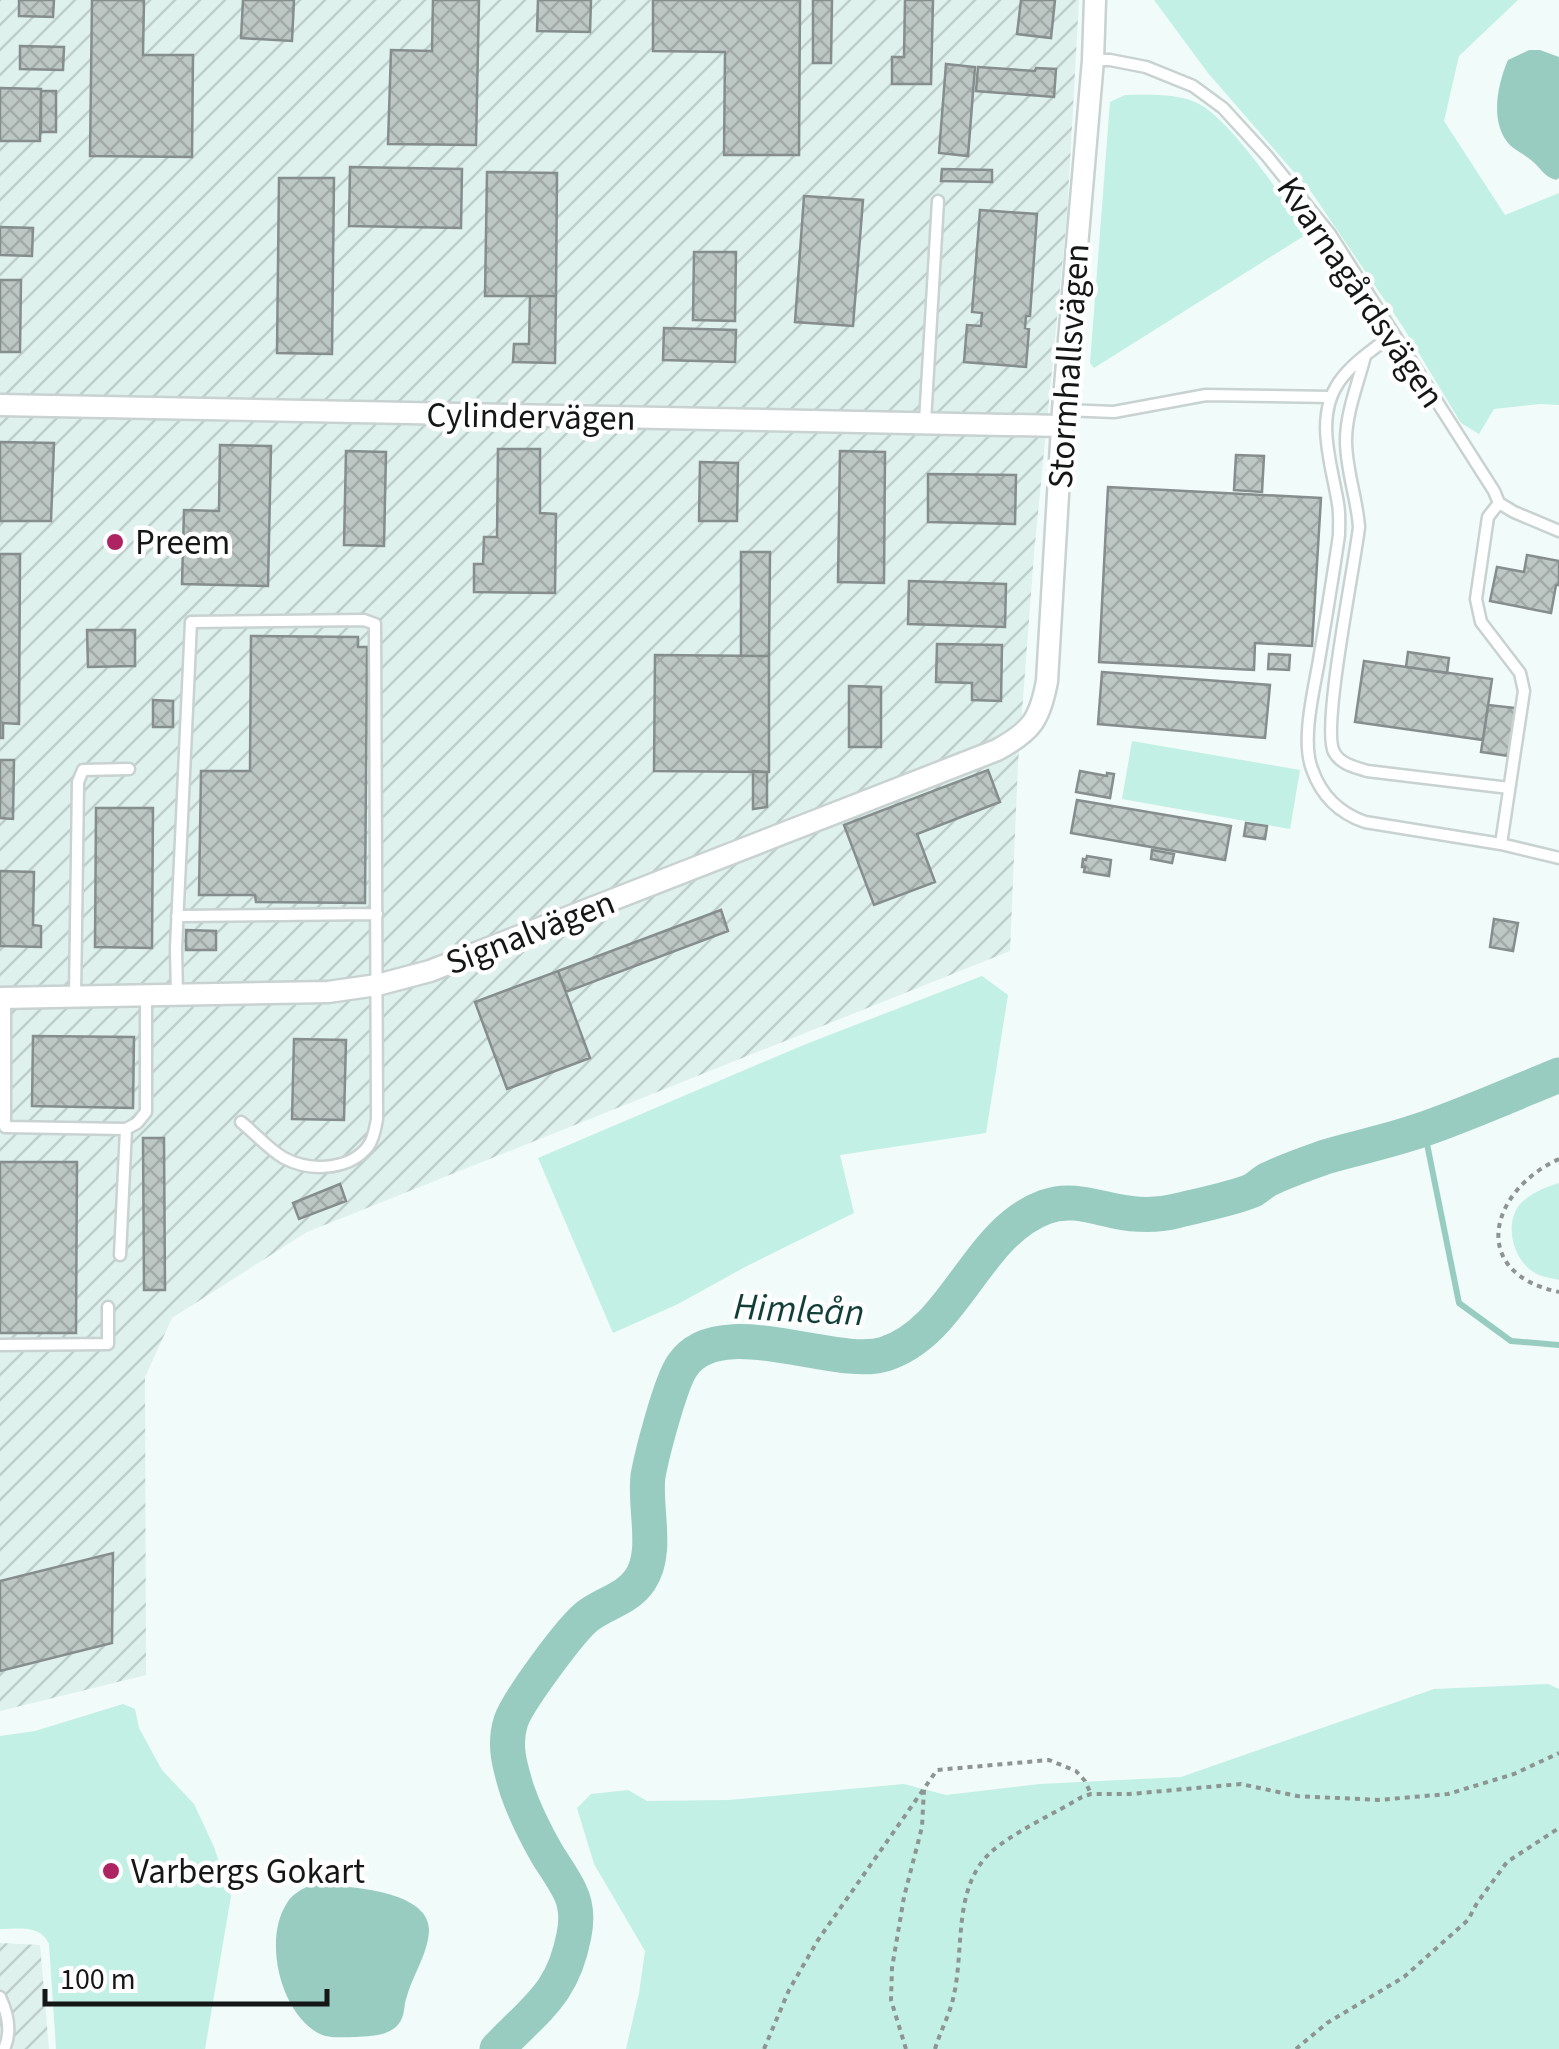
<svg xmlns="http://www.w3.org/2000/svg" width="1559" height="2049" font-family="'Source Sans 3',sans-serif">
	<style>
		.industrial { fill: url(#industrial-furrows) }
		.grass { fill: #c2f0e5 }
		.water { fill: #99ccc0 }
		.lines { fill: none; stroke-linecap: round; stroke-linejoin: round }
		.stream { stroke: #99ccc0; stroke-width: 6 }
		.river { stroke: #99ccc0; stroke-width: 35 }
		.building { fill: url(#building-cross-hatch); stroke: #858e8c; stroke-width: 2.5 }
		.lane-casing { stroke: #c8d2d0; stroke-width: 15 }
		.street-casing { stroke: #c8d2d0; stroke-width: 25 }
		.path { stroke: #8d9492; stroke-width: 4; stroke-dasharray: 5 5; stroke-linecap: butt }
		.lane { stroke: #fff; stroke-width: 10 }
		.street { stroke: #fff; stroke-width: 20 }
		.poi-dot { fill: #ae2362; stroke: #fff; stroke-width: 4 }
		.labels { text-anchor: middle; stroke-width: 9; stroke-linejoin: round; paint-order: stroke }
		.street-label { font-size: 35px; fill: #141716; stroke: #fff }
		.poi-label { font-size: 35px; fill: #141716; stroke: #fff; text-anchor: start }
		.water-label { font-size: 38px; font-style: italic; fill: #113f37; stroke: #fff }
	</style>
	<defs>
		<pattern id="industrial-furrows" width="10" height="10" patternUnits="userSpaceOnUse" patternTransform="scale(2.5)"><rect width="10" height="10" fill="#def1ec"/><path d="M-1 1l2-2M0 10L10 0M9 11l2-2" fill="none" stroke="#bececa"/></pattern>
		<pattern id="building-cross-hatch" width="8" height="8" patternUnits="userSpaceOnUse" patternTransform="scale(2.5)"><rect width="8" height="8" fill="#bdc7c4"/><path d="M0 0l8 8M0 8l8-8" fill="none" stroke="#a2aaa8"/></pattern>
	</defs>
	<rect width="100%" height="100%" fill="#f1fbf9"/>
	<!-- industrial -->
	<path class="industrial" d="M0,0h1079l-12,216 -33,338 -16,210 -8,187 -703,281 -135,86 -27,59 1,298 -146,36z
		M0,1943l40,2 9,104h-49z"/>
	<!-- grass -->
	<path class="grass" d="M1154,0h364l-59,56 -15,65 61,94 54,-22v212l-19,-1 -46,5 -15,25 -18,-11 -58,-96 -91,-134 -104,-120z
		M1125,95c24,0 48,-2 70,7 33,13 91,100 112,132l-213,134 -4,-5 20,-261z
		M1132,741l168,29 -10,59 -168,-30z
		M982,976l26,19 -22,138 -146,22 14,58 -109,54 -67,37 -65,29 -75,-175 268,-114z
		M1559,1183v97c-7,-2 -18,-3 -24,-7 -23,-13 -32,-52 -13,-71 11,-10 24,-15 37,-19z
		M1548,1684l11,5v360h-933l13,-56 6,-42 -51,-87 -17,-56 14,-14 37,-4 19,11 82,-1 175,-16 42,11 94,-11 141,-7 253,-88z
		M123,1704l12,5 4,19 23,42 32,34 20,43 17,49 -26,153h-149l-7,-105c-9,-20 -30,-15 -49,-15v-193l35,-5z"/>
	<!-- water -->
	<path class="water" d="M1529,50h11l19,7v121l-3,2c-12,-3 -15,-12 -25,-20 -6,-5 -14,-9 -20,-14 -22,-21 -14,-61 -3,-86z
		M311,1885c29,0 120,4 118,46 -1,22 -16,44 -22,65 -3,7 -2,15 -5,22 -7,18 -30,18 -46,19 -13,0 -27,2 -38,-4 -38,-21 -55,-94 -31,-130 5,-9 15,-14 24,-18z"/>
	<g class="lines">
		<!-- stream -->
		<path class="stream" d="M1424,1129l35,174 52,38 48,4"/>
		<!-- river -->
		<path class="river" d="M497,2049c39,-41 66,-55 77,-114 3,-15 3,-29 -4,-43 -6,-13 -15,-25 -23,-38 -12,-21 -22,-41 -30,-64 -7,-23 -14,-45 -6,-69 7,-20 61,-94 78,-106 18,-13 38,-16 51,-35 19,-28 4,-71 8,-104 4,-22 22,-92 34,-110 36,-56 153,4 203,-12 71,-23 90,-121 160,-147 24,-9 46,-1 70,4 19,4 41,5 61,0 20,-5 60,-13 77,-21 5,-3 9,-7 14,-10 18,-9 39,-16 58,-23 34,-10 69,-17 102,-29 45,-16 88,-35 132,-53"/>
	</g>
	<!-- building -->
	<path class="building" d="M19,0h35l-1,17 -34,-1z
		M92,0h52l-1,55h50l-1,102 -102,-1z
		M243,0h51l-2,41 -51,-3z
		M433,0h46l-3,145 -88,-1 3,-94 41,1z
		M538,0h53l-1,32 -53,-1z
		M653,0h147l-1,155h-75l1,-103 -72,-1z
		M813,0h19l-1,63h-18z
		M905,0h28l-2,84h-39v-27h12z
		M1021,0h34l-4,38 -34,-4z
		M20,46l44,1 -1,23 -43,-1z
		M946,64l29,3 -7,89 -29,-3z
		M978,67l57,4 1,-3 20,1 -2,28 -78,-6z
		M0,88l41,1 -1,52h-40z
		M41,91h15v41h-15z
		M350,167l112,2 -1,59 -112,-2z
		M942,169l50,1v12l-51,-1z
		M487,172l70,1 -1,123h-71z
		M279,178h55l-2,176 -55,-1z
		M804,196l59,4 -10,126 -58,-4z
		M980,210l57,4 -7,102h-4l-1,12 4,1 -3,38 -62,-5 3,-37 14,1 1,-13 -10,-1z
		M0,227l33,1 -1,28 -32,-1z
		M694,252h42l-1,69 -42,-1z
		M0,280h21l-1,72h-20z
		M530,296h26l-1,67 -42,-1 1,-18h15z
		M664,328l72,2 -1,32 -72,-2z
		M0,442l54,1 -3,78h-51z
		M220,445l51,1 -3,140 -86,-2 2,-74 35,1z
		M498,449h42v64l16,1 -1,79 -81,-1v-28h9l1,-27h13z
		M346,451l40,1 -2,94 -40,-1z
		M840,451l45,1 -1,131 -46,-1z
		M1236,455l28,1 -2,36 -28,-2z
		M700,462l38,1 -1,58h-38z
		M928,474l88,1 -1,49 -87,-2z
		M1108,487l213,11 -9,148 -57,-3 -1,27 -155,-8z
		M741,552h29l-1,104h-28z
		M0,554h20l-1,170 -16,-1v15h-3z
		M1527,555l32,6v24h-3l-5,28 -61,-12 7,-34 27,5z
		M909,581l97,3 -1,43 -97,-3z
		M87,630h48v36l-47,1z
		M251,636l107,1v10h9l-2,256 -109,-1 -1,-7h-56l2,-124h49z
		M937,644l65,1 -1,56 -29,-1v-17l-36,-1z
		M1408,652l41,6 -2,15 -41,-6z
		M1269,654l21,1 -1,15 -21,-1z
		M655,655l114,1v116l-115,-1z
		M1364,661l128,18 -9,61 -128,-18z
		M1102,672l168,13 -5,53 -167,-14z
		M849,686l32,1v60h-32z
		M153,700l20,1v26h-20z
		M1488,705l28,3 -7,48 -28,-4z
		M0,760h14l-1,59 -13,-1z
		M988,770l12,32 -83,32 18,48 -61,23 -30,-80z
		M753,771l14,1v35l-14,2z
		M1080,771l27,5v-3l7,1 -4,24 -34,-6z
		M1077,800l154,26 -6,34 -154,-27z
		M96,808h57l-1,140 -57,-1z
		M1246,823l21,3 -2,13 -21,-3z
		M1152,850l22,4 -2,9 -21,-4z
		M1087,856l24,4 -2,16 -25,-4 1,-5h-3l1,-8 3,1z
		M0,871l34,1 -1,53 8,1v21l-41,-1z
		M721,910l7,21 -162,61 -8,-21z
		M1494,919l24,4 -5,28 -23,-4z
		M186,930l30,1v19h-30z
		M558,971l32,87 -83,31 -32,-87z
		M33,1036l101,1 -1,71 -101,-2z
		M294,1039l52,1 -2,80 -52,-1z
		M143,1138h21l1,152h-21z
		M0,1162h77l-1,171h-76z
		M340,1184l6,17 -47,18 -6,-16z
		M113,1553l-1,90 -112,28v-90z"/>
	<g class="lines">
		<defs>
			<path id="lane" d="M1093,60h17l36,7 47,19 30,22 44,48 63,78 164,257 5,12 -11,14 -12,82 5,23 39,51 4,18 -23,153
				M1392,335c-18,14 -40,28 -53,47 -25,36 -7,83 -1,122 2,10 1,21 1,31 -6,42 -13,83 -20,125 -5,30 -18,80 -7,109 9,26 27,44 53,53l136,22 58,14
				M1365,356c-7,28 -19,56 -19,85 0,29 11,57 13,86 -4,37 -38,202 -25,225 6,12 21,15 33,19l142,17
				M1064,410l50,2 92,-17 125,2
				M925,422l13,-221
				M1499,503l15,9 45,19
				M177,916l200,-2
				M177,996l-1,-48 15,-326 173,-2 11,4 2,495c-2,11 -4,22 -11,30 -20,22 -58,22 -82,9 -16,-9 -29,-25 -43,-36
				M75,997l3,-215 5,-12 46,-1
				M5,998v129l121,2 11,-6 9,-11v-116
				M120,1255l6,-126
				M0,1345l108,-1v-37
				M0,1997c8,17 12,35 4,52"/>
			<path id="street" d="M0,405l1062,21
				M0,998l328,-6 49,-7 53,-14 567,-221c35,-19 43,-31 50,-69l16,-271 30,-350 2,-60"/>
		</defs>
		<!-- lane casing -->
		<use href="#lane" class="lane-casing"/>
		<!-- street casing -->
		<use href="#street" class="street-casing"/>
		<!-- path -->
		<path class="path" d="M1559,1159c-70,32 -91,114 0,133
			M764,2049l25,-59 29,-50 119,-170 112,-10 27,11 9,10 6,13
			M906,2049l-15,-49 1,-32 12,-71 18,-70 2,-38
			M935,2049c5,-17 14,-33 18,-50 12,-48 -1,-110 37,-146 20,-19 67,-41 92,-56l9,-3h39l111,-10 56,12 81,4 70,-6 66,-20 45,-21
			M1296,2049l31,-26 77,-46 64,-57 9,-17 30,-41 52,-34"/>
		<!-- lane -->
		<use href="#lane" class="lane"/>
		<!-- street -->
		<use href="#street" class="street"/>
	</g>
	<!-- markers -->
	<g class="poi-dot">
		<circle cx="115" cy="542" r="10"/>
		<circle cx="111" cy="1871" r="10"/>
	</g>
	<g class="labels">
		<!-- street labels -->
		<g class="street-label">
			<text transform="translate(1361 292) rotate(56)" y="12">Kvarnagårdsvägen</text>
			<text transform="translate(1068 366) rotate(-86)" y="12">Stormhallsvägen</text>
			<text transform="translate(531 416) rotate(1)" y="12">Cylindervägen</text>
			<text transform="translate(530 932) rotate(-21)" y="12">Signalvägen</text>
		</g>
		<!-- poi labels -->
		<g class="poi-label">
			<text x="135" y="554">Preem</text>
			<text x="131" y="1883">Varbergs Gokart</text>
		</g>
		<!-- water labels -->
		<g class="water-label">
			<text transform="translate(799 1309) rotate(3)" y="13">Himleån</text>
		</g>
	</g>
	<!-- scale -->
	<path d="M45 1989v15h282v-15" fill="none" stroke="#141716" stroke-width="5"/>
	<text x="60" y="1989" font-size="30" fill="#141716" stroke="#ffffff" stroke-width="8" paint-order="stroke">100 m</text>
</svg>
